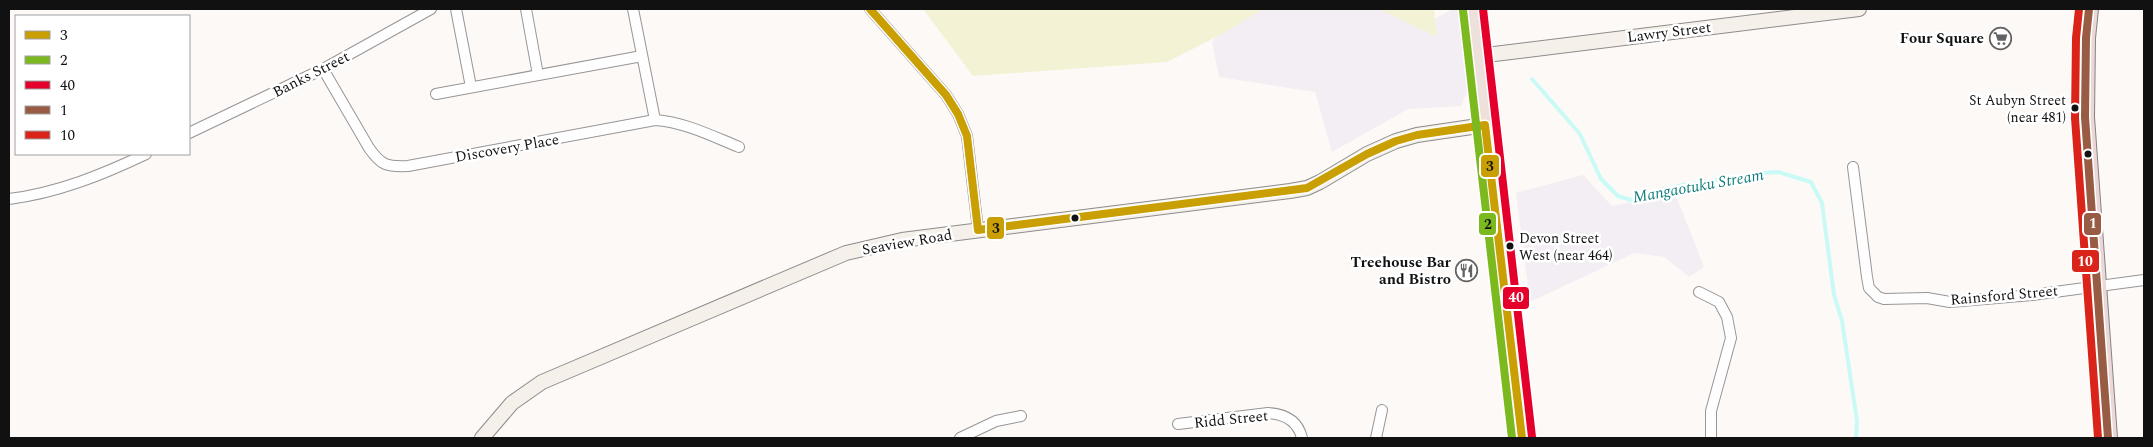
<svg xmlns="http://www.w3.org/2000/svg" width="2153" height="447" font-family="Spectral,serif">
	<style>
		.industrial { fill: #f2eef3 }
		.green { fill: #f3f2d5 }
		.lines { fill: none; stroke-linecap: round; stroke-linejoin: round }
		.stream { stroke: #cafaf5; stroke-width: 4 }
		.street-casing { stroke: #979595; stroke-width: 12 }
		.secondary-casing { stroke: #8d8c8b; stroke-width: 16 }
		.primary-casing { stroke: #848382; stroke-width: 18 }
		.highway-casing { stroke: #848382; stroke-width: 20 }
		.street { stroke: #fffefe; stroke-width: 10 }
		.secondary { stroke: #f6f0eb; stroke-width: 14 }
		.primary { stroke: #eee0da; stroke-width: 15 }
		.highway { stroke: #ebd7d7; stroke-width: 18 }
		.bus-1-casing { stroke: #fff; stroke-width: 11 }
		.bus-2-casing { stroke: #fff; stroke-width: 11 }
		.bus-3-casing { stroke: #fff; stroke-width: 11 }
		.bus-4-casing { stroke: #fff; stroke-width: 11 }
		.bus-5-casing { stroke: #fff; stroke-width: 11 }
		.bus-1 { stroke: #c99f03; stroke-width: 8 }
		.bus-2 { stroke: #7cb91e; stroke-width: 8 }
		.bus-3 { stroke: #e4002b; stroke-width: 8 }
		.bus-4 { stroke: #985c44; stroke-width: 8 }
		.bus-5 { stroke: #da241a; stroke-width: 8 }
		.bus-dot { fill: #111; stroke: #fff; stroke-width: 2 }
		.labels { text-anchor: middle; stroke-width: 5; stroke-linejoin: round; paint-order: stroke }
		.bus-label { font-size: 14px; fill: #111; stroke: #fff; text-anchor: end }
		.street-label { font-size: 15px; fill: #111; stroke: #fff }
		.poi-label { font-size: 15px; font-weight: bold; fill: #111; stroke: #fff; text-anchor: end }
		.water-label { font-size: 16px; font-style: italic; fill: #107e7c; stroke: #fff }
		.line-badge { stroke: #fff; stroke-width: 2 }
		.badge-label { font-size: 14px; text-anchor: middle; font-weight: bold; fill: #fff }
		.pale-badge-label { font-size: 14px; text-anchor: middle; font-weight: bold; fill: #111 }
	</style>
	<rect width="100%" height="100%" fill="#fcf9f7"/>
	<!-- industrial -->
	<path class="industrial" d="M1244,9h171l17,11 21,-11h16l5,66 -13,31 -53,3 -76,43 -17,-60 -96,-15 -7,-35 15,-19z
		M1583,175l29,31 63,-13 29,74 -15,10 -24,-20 -31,-4 -104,49 -14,-109z"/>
	<!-- green -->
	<path class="green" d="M923,9h340l-43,26 -53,27 -194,14z
		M1372,9h62l3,28 -54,-26z"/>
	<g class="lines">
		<!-- stream -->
		<path class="stream" d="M1532,79l48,55 21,45 17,17 13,4 20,-8 32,-7 81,-12 14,-1 33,10 11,21 12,92 8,26 15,100 -1,17"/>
		<defs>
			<path id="street" d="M456,9l15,78
				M526,9l12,66
				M633,9l22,111
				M870,9l76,86 12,19 9,22 11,94
				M323,69l46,79c12,17 17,19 39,18l247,-46c29,2 57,16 84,27
				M436,94l206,-38
				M189,133l134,-64 108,-60
				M1853,167l14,110 2,11 9,9 6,2 43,-1 23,4 82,-7 112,-15
				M9,199c48,-6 93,-24 137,-45
				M1699,292l20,10 8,15 4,21 -20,73v27
				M1178,424l90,-11c17,1 30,8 34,25
				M960,438l36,-17 25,-5
				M1376,438l6,-28"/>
			<path id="secondary" d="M1478,56l381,-47
				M482,438l30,-35 30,-21 304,-129 56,-13 388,-49 17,-3 13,-6 47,-28 29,-13 21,-6 68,-10"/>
			<path id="primary" d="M1473,9l49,429"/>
			<path id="highway" d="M2089,9l-3,29 -1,79 23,321"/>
		</defs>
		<!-- street casing -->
		<use href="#street" class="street-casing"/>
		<!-- secondary casing -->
		<use href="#secondary" class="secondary-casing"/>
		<!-- primary casing -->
		<use href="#primary" class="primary-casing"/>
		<!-- highway casing -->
		<use href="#highway" class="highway-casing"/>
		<!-- street -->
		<use href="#street" class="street"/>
		<!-- secondary -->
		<use href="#secondary" class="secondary"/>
		<!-- primary -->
		<use href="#primary" class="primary"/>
		<!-- highway -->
		<use href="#highway" class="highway"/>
		<defs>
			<path id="bus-1" d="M870,9l76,86 12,19 9,22 11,94 329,-42 60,-34 29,-13 21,-6 68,-10 37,313"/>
			<path id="bus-2" d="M1463,10l49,428"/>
			<path id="bus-3" d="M1483,9l49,428"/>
			<path id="bus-4" d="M2089,9l-3,29 -1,79 23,321"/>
			<path id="bus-5" d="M2079,9l-3,29 -1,80 23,320"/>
		</defs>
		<!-- bus-1 casing -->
		<use href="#bus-1" class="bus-1-casing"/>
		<!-- bus-2 casing -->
		<use href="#bus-2" class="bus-2-casing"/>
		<!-- bus-3 casing -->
		<use href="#bus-3" class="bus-3-casing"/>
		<!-- bus-4 casing -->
		<use href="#bus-4" class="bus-4-casing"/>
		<!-- bus-5 casing -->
		<use href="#bus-5" class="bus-5-casing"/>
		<!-- bus-1 -->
		<use href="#bus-1" class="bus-1"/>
		<!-- bus-2 -->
		<use href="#bus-2" class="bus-2"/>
		<!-- bus-3 -->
		<use href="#bus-3" class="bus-3"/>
		<!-- bus-4 -->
		<use href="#bus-4" class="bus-4"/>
		<!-- bus-5 -->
		<use href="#bus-5" class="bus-5"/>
	</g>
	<!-- icons -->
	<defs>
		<symbol id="supermarket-ring" viewBox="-11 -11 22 22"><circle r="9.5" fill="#fff" stroke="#636262" stroke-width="1.5"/><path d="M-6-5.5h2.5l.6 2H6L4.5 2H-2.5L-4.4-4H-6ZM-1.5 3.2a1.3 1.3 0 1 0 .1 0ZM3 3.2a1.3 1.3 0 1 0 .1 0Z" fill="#636262"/></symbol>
		<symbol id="restaurant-ring" viewBox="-11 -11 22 22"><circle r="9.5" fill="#fff" stroke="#636262" stroke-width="1.5"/><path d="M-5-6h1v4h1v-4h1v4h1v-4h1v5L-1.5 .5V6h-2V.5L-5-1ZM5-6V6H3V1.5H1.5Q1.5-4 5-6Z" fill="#636262"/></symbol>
	</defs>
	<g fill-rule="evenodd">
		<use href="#supermarket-ring" x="1988" y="26" width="25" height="25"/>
		<use href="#restaurant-ring" x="1454" y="258" width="25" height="25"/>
	</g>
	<!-- markers -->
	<g class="bus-dot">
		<circle cx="2075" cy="108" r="4.5"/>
		<circle cx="2088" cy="154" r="4.5"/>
		<circle cx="1075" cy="218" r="4.5"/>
		<circle cx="1510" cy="246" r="4.5"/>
	</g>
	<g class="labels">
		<!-- bus labels -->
		<g class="bus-label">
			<text x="2066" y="105">St Aubyn Street<tspan x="2066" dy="17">(near 481)</tspan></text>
			<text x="1519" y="243" text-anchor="start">Devon Street<tspan x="1519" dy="17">West (near 464)</tspan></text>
		</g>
		<!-- street labels -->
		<g class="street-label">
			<text transform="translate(1669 32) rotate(-7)" y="5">Lawry Street</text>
			<text transform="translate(311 74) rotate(-27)" y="5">Banks Street</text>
			<text transform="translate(507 148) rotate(-10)" y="5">Discovery Place</text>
			<text transform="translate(907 242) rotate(-10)" y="5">Seaview Road</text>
			<text transform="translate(2004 295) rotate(-5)" y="5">Rainsford Street</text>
			<text transform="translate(1231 419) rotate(-6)" y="5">Ridd Street</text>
		</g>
		<!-- poi labels -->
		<g class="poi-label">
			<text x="1984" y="43">Four Square</text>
			<text x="1451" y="267">Treehouse Bar<tspan x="1451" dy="17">and Bistro</tspan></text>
		</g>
		<!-- water labels -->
		<g class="water-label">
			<text transform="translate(1698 185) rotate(-10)" y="6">Mangaotuku Stream</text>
		</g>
	</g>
	<g class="line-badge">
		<rect x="1480" y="154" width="20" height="24" rx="5" fill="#c99f03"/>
		<rect x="2083" y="212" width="19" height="24" rx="5" fill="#985c44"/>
		<rect x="1478" y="212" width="19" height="24" rx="5" fill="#7cb91e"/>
		<rect x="986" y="216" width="19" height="24" rx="5" fill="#c99f03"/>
		<rect x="2071" y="249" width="29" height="24" rx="5" fill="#da241a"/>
		<rect x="1502" y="286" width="28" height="24" rx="5" fill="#e4002b"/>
	</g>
	<g class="badge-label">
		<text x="2093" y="228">1</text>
		<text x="2085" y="266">10</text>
		<text x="1516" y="302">40</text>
	</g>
	<g class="pale-badge-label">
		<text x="1490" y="171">3</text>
		<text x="1488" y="229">2</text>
		<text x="996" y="233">3</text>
	</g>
	<!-- border -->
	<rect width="2153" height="447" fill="none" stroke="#111111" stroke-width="20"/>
	<!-- legend -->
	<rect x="15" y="15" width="175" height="140" fill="#ffffff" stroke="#a0a0a0"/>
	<rect x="25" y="31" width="25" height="8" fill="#c99f03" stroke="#a0a0a0"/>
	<text x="60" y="40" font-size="15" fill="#111111">3</text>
	<rect x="25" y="56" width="25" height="8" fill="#7cb91e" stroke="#a0a0a0"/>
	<text x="60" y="65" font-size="15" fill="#111111">2</text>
	<rect x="25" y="81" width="25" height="8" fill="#e4002b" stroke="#a0a0a0"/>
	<text x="60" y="90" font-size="15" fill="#111111">40</text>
	<rect x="25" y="106" width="25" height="8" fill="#985c44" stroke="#a0a0a0"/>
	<text x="60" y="115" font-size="15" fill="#111111">1</text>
	<rect x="25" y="131" width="25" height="8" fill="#da241a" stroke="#a0a0a0"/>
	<text x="60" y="140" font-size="15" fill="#111111">10</text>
</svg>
